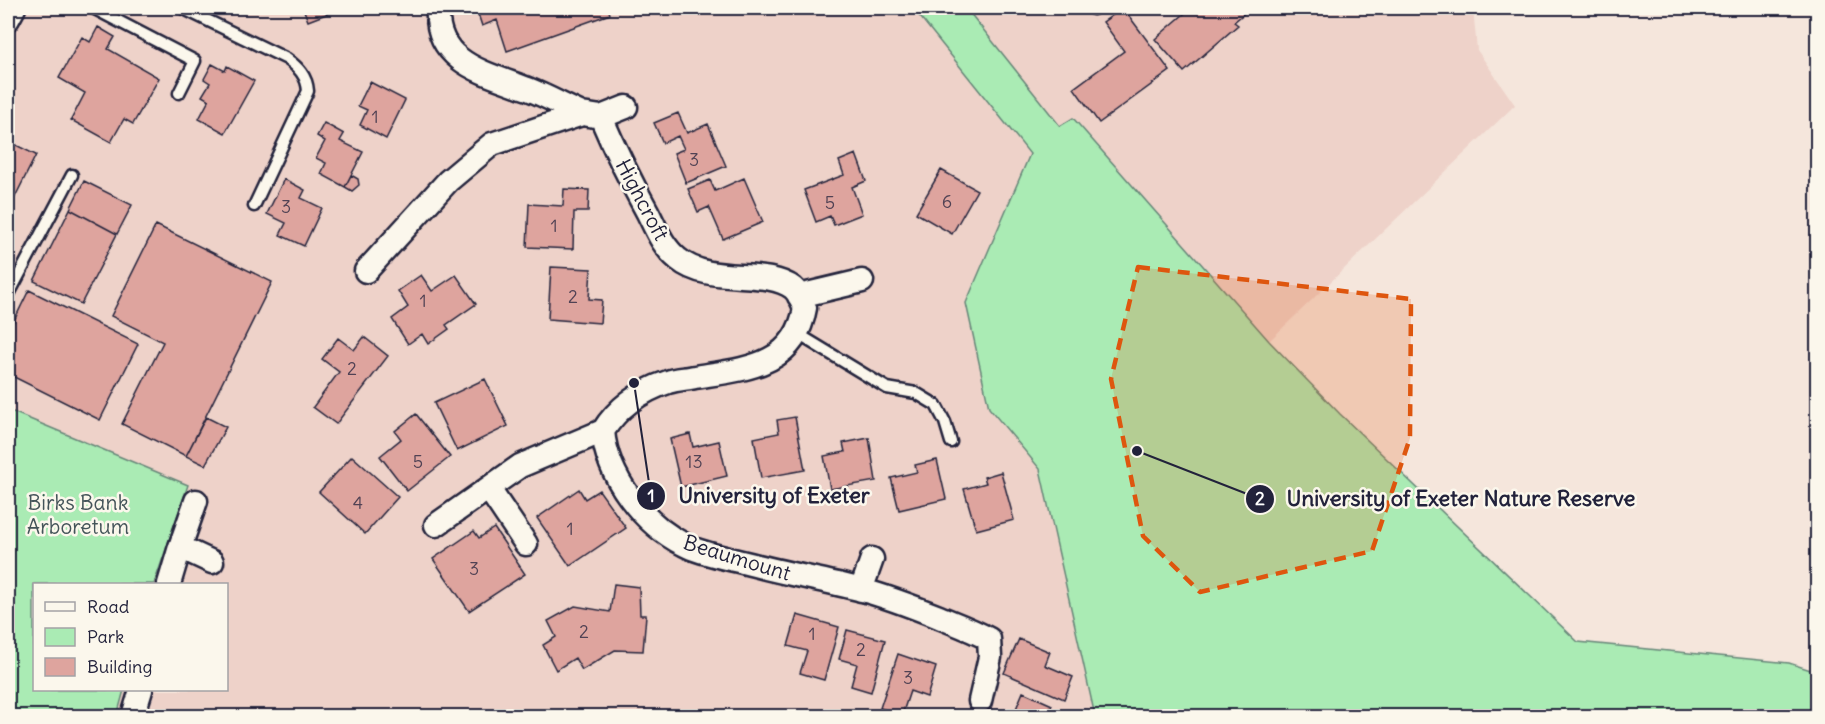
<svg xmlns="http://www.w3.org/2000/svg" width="1825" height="724" font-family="Delius,sans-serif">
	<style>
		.built { fill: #eed2c9; fill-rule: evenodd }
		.green { fill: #aaebb4; stroke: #668678; stroke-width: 1.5 }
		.building { fill: #dea49e; stroke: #22223b; stroke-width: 1.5 }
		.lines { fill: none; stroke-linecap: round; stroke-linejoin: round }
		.service-casing { stroke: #22223b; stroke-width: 15 }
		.minor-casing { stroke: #22223b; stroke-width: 27 }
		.service { stroke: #fbf7ec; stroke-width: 10 }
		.minor { stroke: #fbf7ec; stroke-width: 22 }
		.marked { fill: #de560e; fill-opacity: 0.2; stroke: #de560e; stroke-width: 4.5; stroke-dasharray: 12 8; stroke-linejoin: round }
		.labels { text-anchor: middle; stroke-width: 5; stroke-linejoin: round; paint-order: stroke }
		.number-label { font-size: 18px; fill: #514254 }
		.street-label { font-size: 21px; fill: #22223b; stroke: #fbf7ec }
		.park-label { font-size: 21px; fill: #445459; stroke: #fbf7ec }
		.leader { fill: none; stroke: #22223b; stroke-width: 2 }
		.callout-dot { fill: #22223b; stroke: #fbf7ec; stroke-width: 2 }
		.mark-label { font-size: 18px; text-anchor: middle; font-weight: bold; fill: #fff }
		.callout-label { font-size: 22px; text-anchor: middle; font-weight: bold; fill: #22223b; stroke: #fbf7ec; stroke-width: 5; stroke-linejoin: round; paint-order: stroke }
	</style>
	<rect width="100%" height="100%" fill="#f5e6dc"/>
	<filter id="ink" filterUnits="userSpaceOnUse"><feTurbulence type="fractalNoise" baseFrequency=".0167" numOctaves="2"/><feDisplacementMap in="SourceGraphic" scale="12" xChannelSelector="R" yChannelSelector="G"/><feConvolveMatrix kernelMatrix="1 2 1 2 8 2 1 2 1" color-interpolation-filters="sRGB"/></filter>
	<g filter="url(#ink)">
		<!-- built -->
		<path class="built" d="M8,8h1465l4,42 38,55 -246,236 -16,85 246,290h-1491zM34,584h192v106h-192z"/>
		<!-- green -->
		<path class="green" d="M913,8h53l94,118 13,-8 196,223 71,73 238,228 211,21 28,9v44h-722l-55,-247 -51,-61 -23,-105 64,-149z
			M8,410l180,75 -34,99h-120v106h90l-7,26h-109z"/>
		<!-- building -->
		<path class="building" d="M303,8h39l-34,13z
			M476,8h132l2,6 -103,37 -10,-31 -15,6z
			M1123,8l47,63 -71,52 -25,-35 50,-37 -21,-29z
			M1191,8h53l3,3 -13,11 4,3 -54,47 -29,-33z
			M98,27l17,10 -7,12 51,29 -26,46 -9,-5 -13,23 -40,-22 14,-27 -26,-15 23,-41 8,5z
			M212,64l13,7 2,-5 27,15 -29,52 -26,-14 10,-19 -7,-4 8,-13 -6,-4z
			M370,82l35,18 -19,39 -26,-14 7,-15 -9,-4z
			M678,113l9,20 21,-9 18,42 -40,17 -12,-30 10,-4 -6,-13 -15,7 -9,-20z
			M324,123l20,11 -4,7 23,11 -18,35 -24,-13 5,-11 -10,-5 9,-17 -8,-5z
			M8,141l28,14 -28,56z
			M856,154l10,27 -14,6 10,27 -28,11 -4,-9 -14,6 -12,-32 40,-15 -5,-14z
			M941,170l36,20 -25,44 -36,-21z
			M351,175l7,4 1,6 -7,6 -7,-4z
			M744,178l19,44 -40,17 -14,-32 -11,5 -10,-23 22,-9 5,11z
			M284,179l21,11 -4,8 21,10 -18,38 -24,-11 6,-12 -19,-9z
			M84,181l48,24 -15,29 -47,-25z
			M564,189l25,1 -1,22h-14l-1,37 -46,-2 2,-43 34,2z
			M70,209l47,25 -36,70 -47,-23z
			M156,225l116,57 -86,174 -64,-32 41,-82 -52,-26z
			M551,267l40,2 -2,30 13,1 -2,23 -52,-4z
			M421,275l11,16 24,-16 20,29 -30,21 3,4 -21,15 -6,-10 -14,10 -16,-25 16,-12 -10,-16z
			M29,290l109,54 -38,76 -92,-46v-41z
			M364,337l24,19 -52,68 -23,-17 26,-35 -17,-13 16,-21 16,12z
			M485,379l23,47 -51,25 -23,-48z
			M416,414l34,43 -43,34 -27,-35 21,-17 -6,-8z
			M206,417l20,10 -21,38 -19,-9z
			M795,417l10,53 -44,8 -7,-40 25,-5 -2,-13z
			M690,434l3,13 26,-6 8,35 -46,11 -11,-48z
			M869,438l7,43 -46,8 -6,-33 21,-4 -2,-9z
			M352,456l46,41 -33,37 -46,-42z
			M937,460l9,39 -47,11 -8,-32 26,-6 -2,-7z
			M1001,472l13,48 -38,10 -12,-41 22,-6 -2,-6z
			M579,489l6,10 14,-9 27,38 -56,38 -33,-48z
			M494,528l31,46 -56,37 -36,-52 41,-28 5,7z
			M614,584l25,3 1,28h6l-3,36 -28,-1 -33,20 -7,-12 -19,12 -13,-25 13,-8 -8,-16 27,-15 35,6z
			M797,615l42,12 -15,53 -24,-7 7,-22 -19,-5z
			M847,630l38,10 -14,52 -20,-6 6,-22 -18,-5z
			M1019,639l31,13 -5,13 28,12 -9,22 -60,-26z
			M898,654l38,13 -9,30 -17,-6 -8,24 -22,-7z
			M1023,692l29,13 -5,11h-34z"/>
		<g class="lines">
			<defs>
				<path id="service" d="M93,8l102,53 -16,32
					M182,8l105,51c11,8 20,17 21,32l-54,115
					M1093,9l2,-1
					M8,296l64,-121
					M798,334l89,54 29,5 20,12 9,17 6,20"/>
				<path id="minor" d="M438,8c-4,55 48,65 90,81 18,7 36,17 54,25
					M8,19l6,-11
					M601,117c14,33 30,65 47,96 8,16 15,34 30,46 32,27 87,8 115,29 6,5 9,13 12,20 -10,59 -61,61 -110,69 -9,2 -19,2 -27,5 -27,9 -50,25 -65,49
					M366,271l82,-90 44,-37 90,-30 19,3 25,-10
					M799,296l63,-15
					M603,431c4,46 40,93 82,114 16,9 47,14 65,19 37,10 75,16 112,26 26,7 52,17 77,27 17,7 34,13 50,22l1,18 -10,44
					M489,489l37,55
					M436,525l84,-59 83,-35
					M180,547l16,-46
					M169,584l11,-37 32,15
					M861,590l11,-31
					M133,716l8,-26"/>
			</defs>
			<!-- service casing -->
			<use href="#service" class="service-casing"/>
			<!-- minor casing -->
			<use href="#minor" class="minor-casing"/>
			<!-- service -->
			<use href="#service" class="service"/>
			<!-- minor -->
			<use href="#minor" class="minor"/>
		</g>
	</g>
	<!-- marked area -->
	<path class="marked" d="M1138,267l273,32 -1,139 -38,113 -172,41 -57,-56 -32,-157z"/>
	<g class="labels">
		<!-- number labels -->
		<g class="number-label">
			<text x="375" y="123">1</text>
			<text x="694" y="166">3</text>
			<text x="947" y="208">6</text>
			<text x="830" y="209">5</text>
			<text x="286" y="213">3</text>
			<text x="554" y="232">1</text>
			<text x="573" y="303">2</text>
			<text x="423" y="307">1</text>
			<text x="352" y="375">2</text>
			<text x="418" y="468">5</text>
			<text x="694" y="468">13</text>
			<text x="358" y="509">4</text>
			<text x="570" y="535">1</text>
			<text x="474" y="575">3</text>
			<text x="584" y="638">2</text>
			<text x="812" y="640">1</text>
			<text x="861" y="656">2</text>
			<text x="908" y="684">3</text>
		</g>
		<!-- street labels -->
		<g class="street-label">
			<text transform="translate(642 200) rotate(62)" y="7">Highcroft</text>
			<text transform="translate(737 558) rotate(17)" y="7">Beaumount</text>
		</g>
		<!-- park labels -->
		<g class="park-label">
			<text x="78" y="510">Birks Bank<tspan x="78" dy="24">Arboretum</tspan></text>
		</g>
	</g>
	<!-- callouts -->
	<path class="leader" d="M634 383L651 496M1137 451L1260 499"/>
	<g class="callout-dot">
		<circle cx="634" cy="383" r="6"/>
		<circle cx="1137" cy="451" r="6"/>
		<circle cx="651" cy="496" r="15"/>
		<circle cx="1260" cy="499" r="15"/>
	</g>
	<g class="mark-label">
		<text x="651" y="502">1</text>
		<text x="1260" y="505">2</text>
	</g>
	<g class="callout-label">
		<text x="774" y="503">University of Exeter</text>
		<text x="1461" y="506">University of Exeter Nature Reserve</text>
	</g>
	<!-- margin -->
	<rect width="1825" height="724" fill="none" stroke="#fbf7ec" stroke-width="30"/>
	<rect x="15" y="15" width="1795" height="694" fill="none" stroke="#22223b" stroke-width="2" filter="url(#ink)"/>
	<!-- legend -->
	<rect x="33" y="583" width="195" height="108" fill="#fbf7ec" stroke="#a4a2a5" stroke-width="1.5"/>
	<rect x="45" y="602" width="30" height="9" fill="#fbf7ec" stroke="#a4a2a5" stroke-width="1.5"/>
	<text x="87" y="613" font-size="18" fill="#22223b">Road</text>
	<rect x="45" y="628" width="30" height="18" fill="#aaebb4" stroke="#a4a2a5" stroke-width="1.5"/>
	<text x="87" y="643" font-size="18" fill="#22223b">Park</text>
	<rect x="45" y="658" width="30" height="18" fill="#dea49e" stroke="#a4a2a5" stroke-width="1.5"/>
	<text x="87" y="673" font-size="18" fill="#22223b">Building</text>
</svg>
